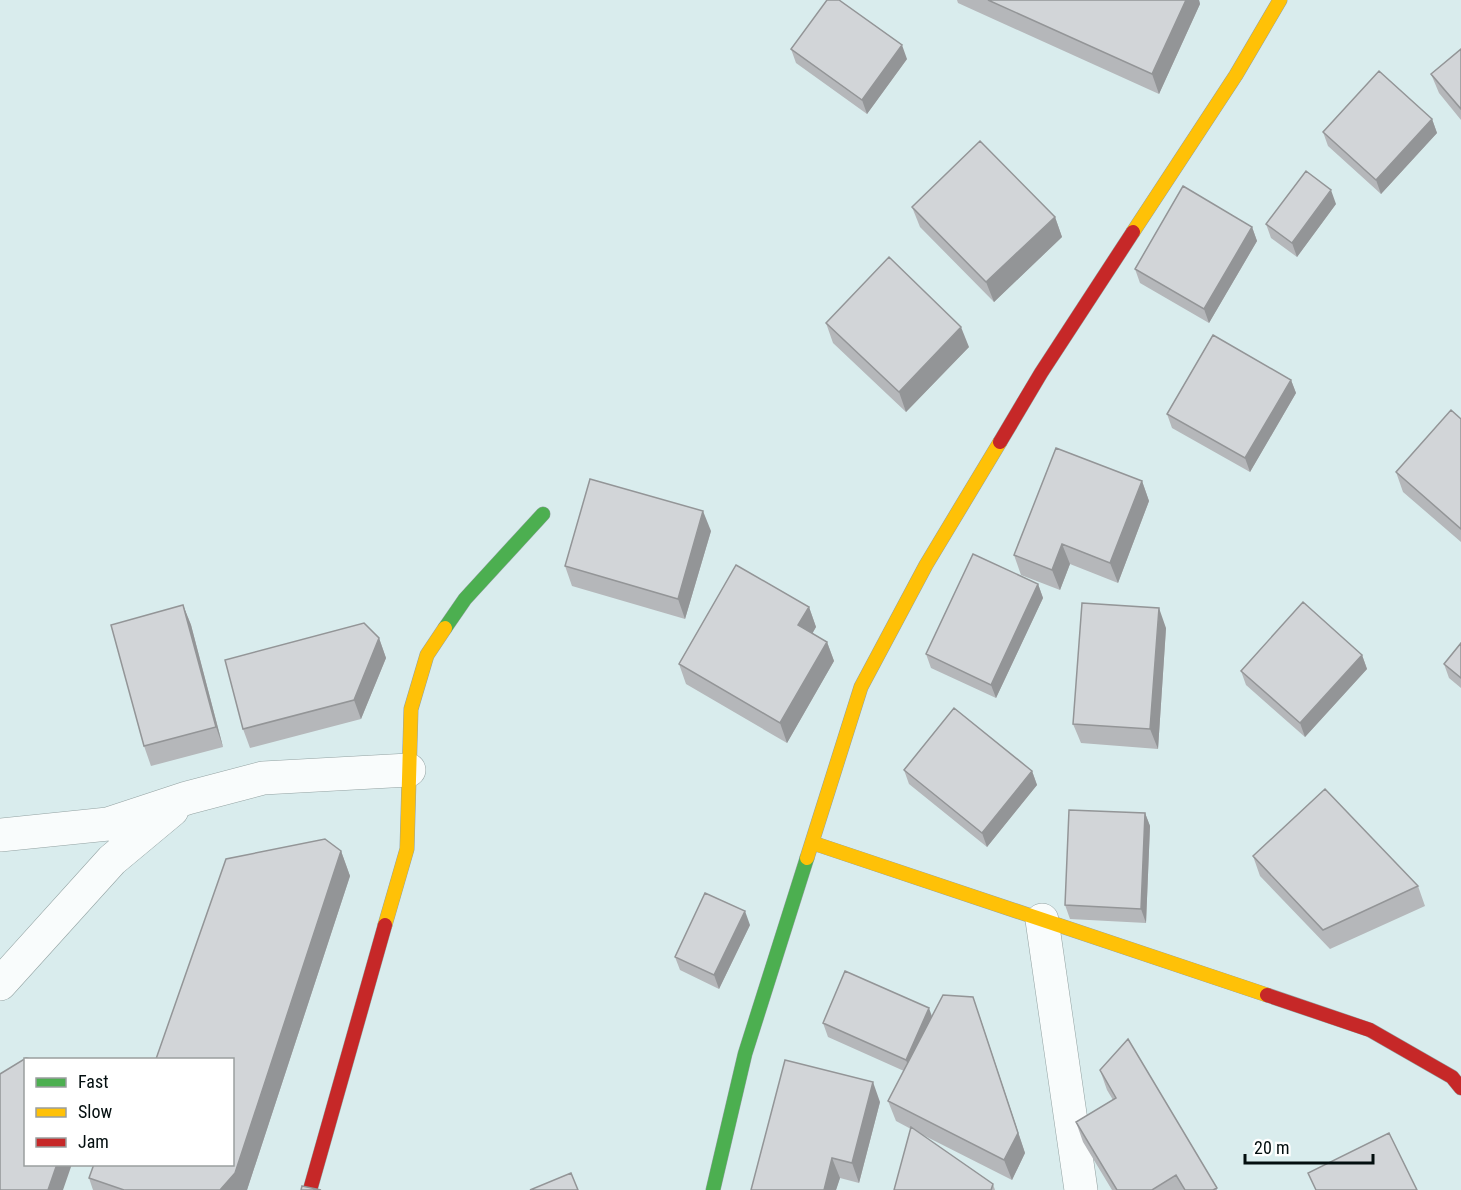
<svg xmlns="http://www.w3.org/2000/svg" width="1461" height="1190" font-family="'Roboto Condensed',sans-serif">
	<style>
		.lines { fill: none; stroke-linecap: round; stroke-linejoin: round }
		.street-casing { stroke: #93a2a2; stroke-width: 34 }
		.fast-casing { stroke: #93a2a2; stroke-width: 15 }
		.slow-casing { stroke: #93a2a2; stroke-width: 15 }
		.jam-casing { stroke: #93a2a2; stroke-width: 15 }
		.street { stroke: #f9fcfc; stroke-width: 33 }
		.fast { stroke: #4caf50; stroke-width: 14 }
		.slow { stroke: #ffc107; stroke-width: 14 }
		.jam { stroke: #c62828; stroke-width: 14 }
		.wall { fill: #b5b7ba }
		.shaded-wall { fill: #939597 }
		.building { fill: #d2d5d8; stroke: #939597; stroke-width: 1.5 }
	</style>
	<rect width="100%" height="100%" fill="#d9eced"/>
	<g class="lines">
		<defs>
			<path id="street" d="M0,835l108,-11 79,-26 76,-20 146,-8
				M1042,920l39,270
				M0,984l112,-124 60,-50"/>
			<path id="fast" d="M445,628l20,-29 78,-85
				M713,1190l32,-136 62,-196"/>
			<path id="slow" d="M1133,232l103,-157 44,-75
				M813,843l454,152
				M807,858l54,-171 65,-122 74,-123
				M385,925l22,-76 4,-140 16,-54 18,-27"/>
			<path id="jam" d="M1000,442l41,-69 92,-141
				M1267,995l103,35 82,47 9,11
				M310,1190l75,-265"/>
		</defs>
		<!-- street casing -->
		<use href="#street" class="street-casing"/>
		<!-- fast casing -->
		<use href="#fast" class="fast-casing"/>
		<!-- slow casing -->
		<use href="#slow" class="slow-casing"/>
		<!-- jam casing -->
		<use href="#jam" class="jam-casing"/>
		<!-- street -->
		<use href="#street" class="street"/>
		<!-- fast -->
		<use href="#fast" class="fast"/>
		<!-- slow -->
		<use href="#slow" class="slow"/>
		<!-- jam -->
		<use href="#jam" class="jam"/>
	</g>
	<!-- wall -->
	<path class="wall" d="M957,0h242l1,4 -41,90 -201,-91z
		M791,49l116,10 -40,55 -71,-51z
		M1461,49v71l-22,-27 -8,-19z
		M1432,119l5,14 -56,61 -53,-48 -5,-14z
		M1336,204l-39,53 -26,-19 -5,-14z
		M912,207l143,10 7,20 -68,65 -74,-75z
		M1252,227l5,14 -48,82 -69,-40 -5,-14z
		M826,323l143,24 -63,65 -73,-69z
		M1291,380l5,13 -46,79 -78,-44 -5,-14z
		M1461,419v123l-58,-50 -7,-20z
		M1142,481l7,20 -31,82 -48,-19 -10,26 -39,-15 -7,-20z
		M711,531l-26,88 -113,-33 -7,-20z
		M1038,584l5,14 -47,100 -65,-30 -5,-14z
		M183,605l8,20 32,122 -72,19 -7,-20z
		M809,607l7,20 -4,6 15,9 7,19 -47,82 -101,-59 -7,-20z
		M1166,628l-8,121 -77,-6 -8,-19z
		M379,638l7,20 -25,61 -111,29 -7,-19z
		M1461,643v45l-12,-10 -5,-14z
		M1362,655l5,14 -62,68 -59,-52 -5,-14z
		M904,770l128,1 5,14 -50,62 -78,-63z
		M1145,813l5,13 -4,97 -76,-4 -5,-14z
		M341,851l9,25 -103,314h-154l-4,-12z
		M1253,856l165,30 7,20 -95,43 -70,-73z
		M750,925l-31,64 -39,-19 -5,-13z
		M932,1016l48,1 45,136 -13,27 -91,-46 72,50 2,6h-101l17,-61 -15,-8 -8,-20 16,-30 -76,-34 -5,-14z
		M1100,1070l117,118v2h-105l-29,-48 -7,-20 37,-22 -6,-10z
		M880,1102l-21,81 -19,-5 -4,12h-85z"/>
	<!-- shaded-wall -->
	<path class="shaded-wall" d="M1186,0h13l1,4 -41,90 -7,-20z
		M902,45l5,14 -40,55 -5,-14z
		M1432,119l5,14 -56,61 -5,-14z
		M1331,190l5,14 -39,53 -5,-14z
		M1055,217l7,20 -68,65 -8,-20z
		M1252,227l5,14 -48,82 -5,-14z
		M961,327l8,20 -63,65 -7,-20z
		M1291,380l5,13 -46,79 -5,-14z
		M1142,481l7,20 -31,82 -8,-20z
		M703,511l8,20 -26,88 -7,-20z
		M1062,544l8,20 -10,26 -8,-20z
		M1038,584l5,14 -47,100 -5,-13z
		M183,605l8,20 32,122 -7,-20z
		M809,607l7,20 -10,18 -8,-20z
		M1159,608l7,20 -8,121 -8,-20z
		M379,638l7,20 -25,61 -7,-19z
		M827,642l7,19 -47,82 -7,-20z
		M1362,655l5,14 -62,68 -5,-14z
		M1032,771l5,14 -50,62 -5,-14z
		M1145,813l5,13 -4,97 -5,-14z
		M341,851l9,25 -103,314h-27z
		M745,911l5,14 -31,64 -5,-14z
		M973,997l52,156 -13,27 -8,-20z
		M929,1008l5,14 -23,52 -5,-14z
		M873,1082l7,20 -21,81 -7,-20z
		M832,1158l8,20 -4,12h-12z
		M57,1164h15l-9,26h-15z"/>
	<!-- building -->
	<path class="building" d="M827,0h12l63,45 -40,55 -71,-51z
		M988,0h198l-34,74z
		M1461,49v60l-30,-35z
		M1379,71l53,48 -56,61 -53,-48z
		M980,141l75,76 -69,65 -74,-75z
		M1306,171l25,19 -39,53 -26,-19z
		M1183,186l69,41 -48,82 -69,-40z
		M889,257l72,70 -62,65 -73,-69z
		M1213,335l78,45 -46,78 -78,-44z
		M1451,410l10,9v110l-65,-57z
		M1056,448l86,33 -32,82 -48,-19 -10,26 -38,-15z
		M590,479l113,32 -25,88 -113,-33z
		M973,554l65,30 -47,101 -65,-31z
		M736,565l73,42 -11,18 29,17 -47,81 -101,-59z
		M1303,602l59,53 -62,68 -59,-52z
		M1082,603l77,5 -9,121 -77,-5z
		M183,605l33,122 -72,19 -33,-121z
		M364,623l15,15 -25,62 -111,29 -18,-69z
		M1461,643v35l-17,-14z
		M954,708l78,63 -50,62 -78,-63z
		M1325,789l93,97 -95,44 -70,-74z
		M1069,810l76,3 -4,96 -76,-4z
		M325,839l16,12 -106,322 -15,17h-96l-35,-12 5,-14h138v-105h-76l70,-200z
		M705,893l40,18 -31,64 -39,-18z
		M845,971l84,37 -23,52 -83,-37z
		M943,995l30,2 45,136 -14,27 -116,-59z
		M1128,1039l89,149 -4,2h-28l-9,-15 -24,15h-35l-41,-68 40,-24 -16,-28z
		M26,1058l5,1h-5v105h31l-9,26h-48v-116z
		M785,1060l88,22 -21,81 -20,-5 -8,32h-73z
		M911,1127l82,57 -2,6h-97z
		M1389,1133l28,57h-101l-8,-17z
		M571,1173l7,17h-48z
		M302,1186l19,4h-20z"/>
	<!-- legend -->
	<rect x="24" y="1058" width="210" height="108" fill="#ffffff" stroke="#9a9f9f" stroke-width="1.5"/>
	<rect x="36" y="1078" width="30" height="9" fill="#4caf50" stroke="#9a9f9f" stroke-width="1.5"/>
	<text x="78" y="1088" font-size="18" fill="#030e0f">Fast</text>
	<rect x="36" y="1108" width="30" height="9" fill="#ffc107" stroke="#9a9f9f" stroke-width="1.5"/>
	<text x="78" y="1118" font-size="18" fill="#030e0f">Slow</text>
	<rect x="36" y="1138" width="30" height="9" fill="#c62828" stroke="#9a9f9f" stroke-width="1.5"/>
	<text x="78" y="1148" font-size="18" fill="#030e0f">Jam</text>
	<!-- scale -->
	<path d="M1245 1154v9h128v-9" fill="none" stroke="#030e0f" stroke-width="3"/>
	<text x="1254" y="1154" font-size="18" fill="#030e0f" stroke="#ffffff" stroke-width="4.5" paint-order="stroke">20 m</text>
</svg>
